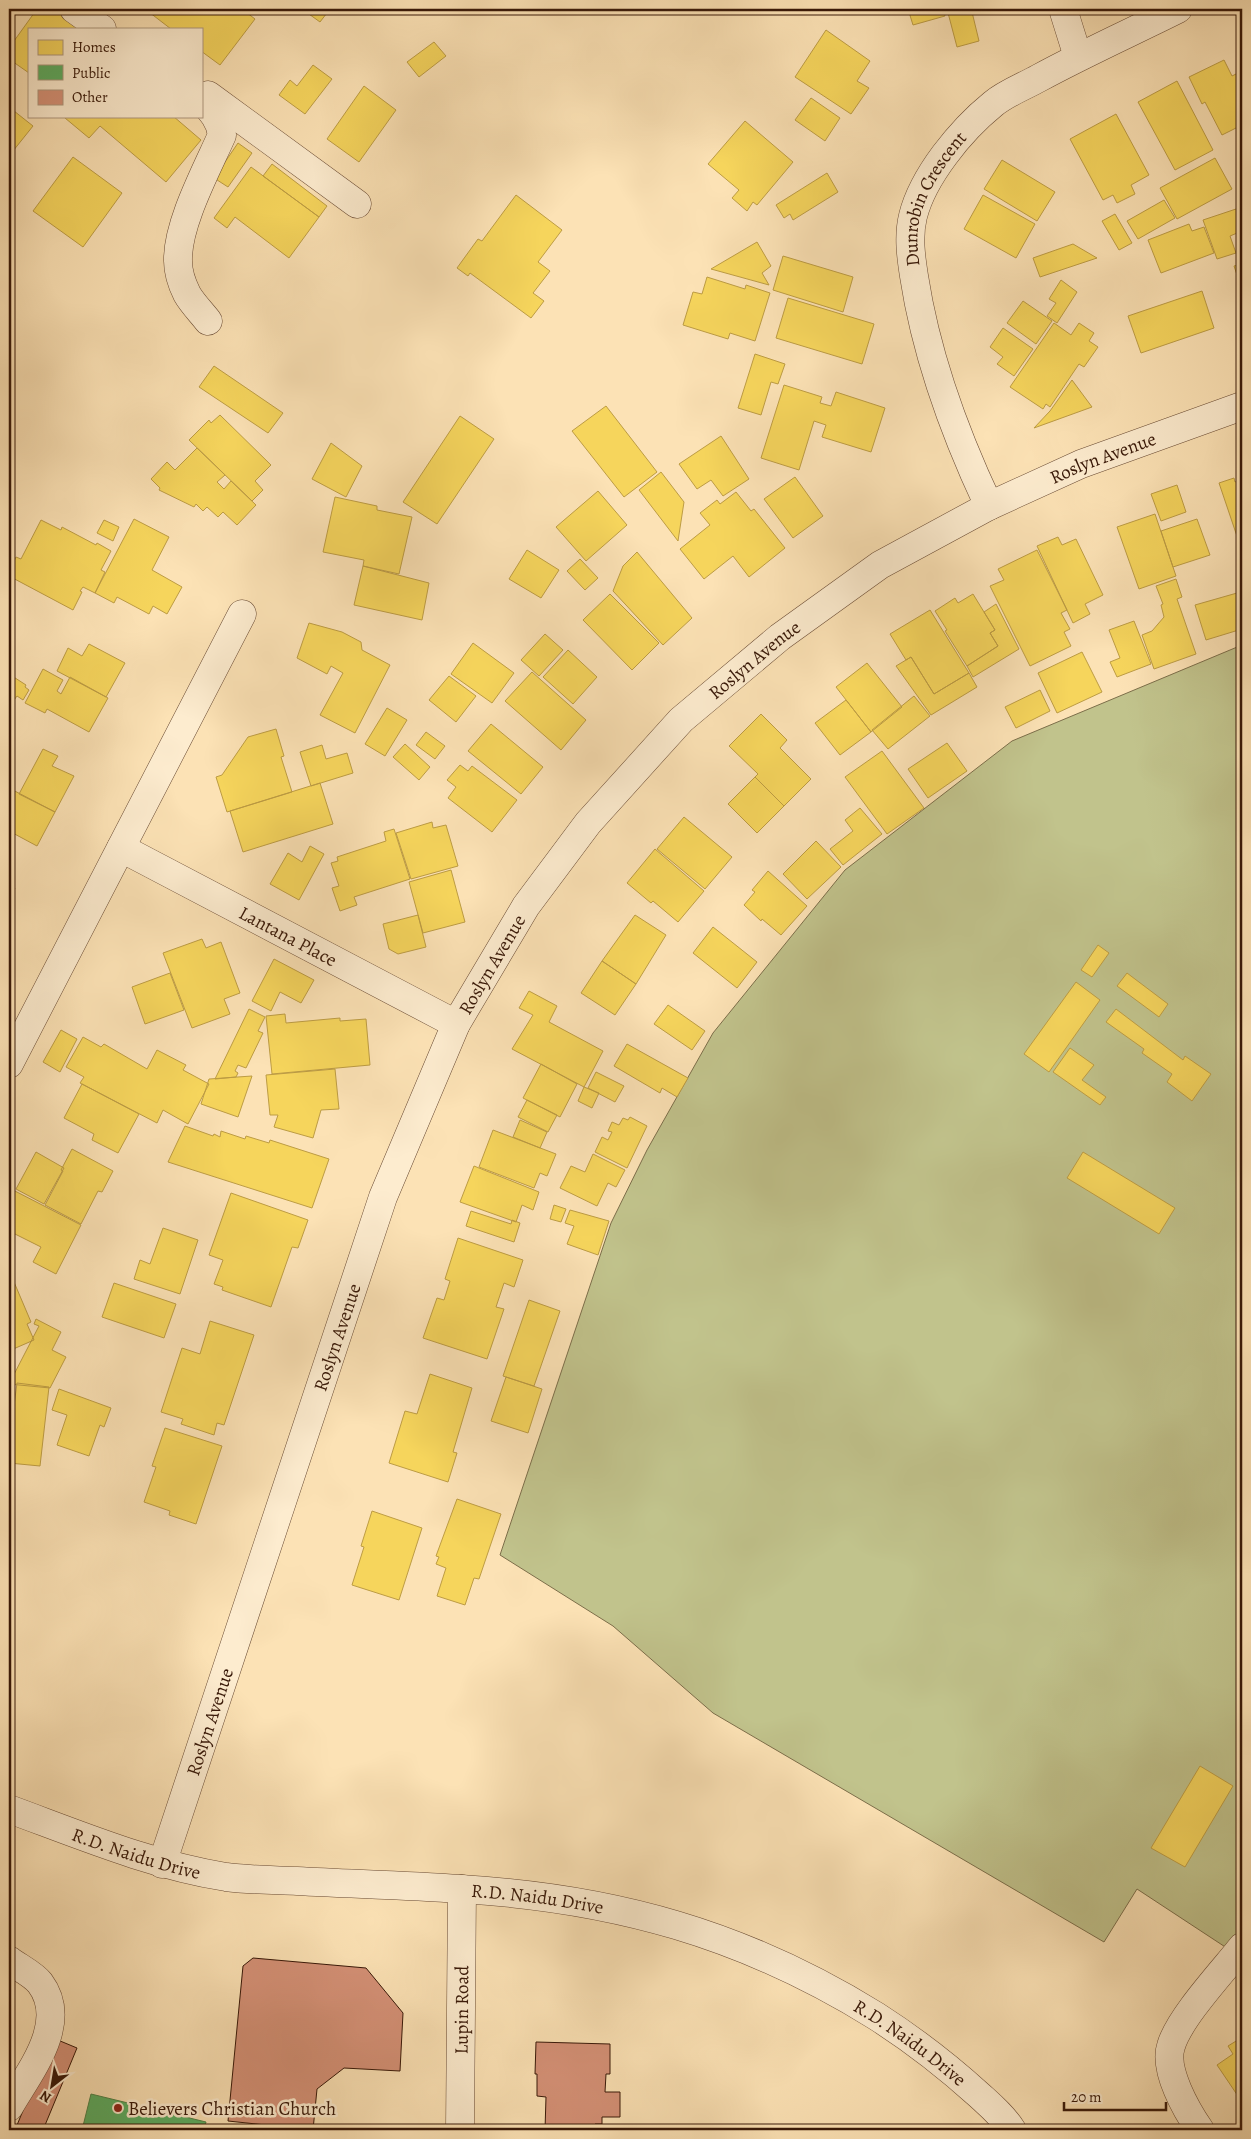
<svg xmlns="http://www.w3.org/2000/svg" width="1251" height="2139" font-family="Alegreya,serif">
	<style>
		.green { fill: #c1c38c; stroke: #7c6e4a }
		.homes { fill: #f6d55c; stroke: #bd9c43 }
		.public { fill: #5aae61; stroke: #508146 }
		.building { fill: #d59177; stroke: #381808 }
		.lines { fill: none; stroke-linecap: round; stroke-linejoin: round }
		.minor-casing { stroke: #694a33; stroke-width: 29 }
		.minor { stroke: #fdeccf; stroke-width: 28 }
		.poi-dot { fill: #8f2418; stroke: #fdeccf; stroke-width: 2 }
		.labels { text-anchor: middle; stroke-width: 5; stroke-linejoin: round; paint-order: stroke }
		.street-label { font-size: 19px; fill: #381808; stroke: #fdeccf }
		.poi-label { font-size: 19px; fill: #381808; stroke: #fdeccf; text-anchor: start }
	</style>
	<rect width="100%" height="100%" fill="#fce2b5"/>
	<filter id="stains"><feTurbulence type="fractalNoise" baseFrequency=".004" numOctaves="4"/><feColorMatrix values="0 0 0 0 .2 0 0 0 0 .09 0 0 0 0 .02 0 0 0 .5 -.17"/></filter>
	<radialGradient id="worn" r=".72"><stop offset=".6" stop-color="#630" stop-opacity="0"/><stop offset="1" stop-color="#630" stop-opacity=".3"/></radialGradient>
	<!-- green -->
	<path class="green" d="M1242,645v1313l-105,-69 -33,53 -391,-229 -100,-87 -113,-71 111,-332 36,-73 66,-117 132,-163 167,-129z"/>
	<!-- homes -->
	<path class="homes" d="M37,9h23l27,20h-58v44l-20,-14v-11z
		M145,9h97l13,10 -35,46 -19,-14v-22h-30z
		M302,9h28l-10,13z
		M908,9h35l2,7 -32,9z
		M947,9h21l1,4 3,-1 7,29 -22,6z
		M826,30l44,31 -13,20 12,7 -18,26 -56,-37z
		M434,42l12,14 -27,21 -12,-15z
		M1224,60l8,16 10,-5v54l-20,10 -17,-33 -3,2 -13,-27z
		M313,65l19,14 -27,35 -26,-19 11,-15 7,6z
		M1177,81l36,69 -38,20 -37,-68z
		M364,86l32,24 -37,52 -32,-23z
		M811,98l29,20 -15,23 -30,-21z
		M9,107l24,19 -24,30z
		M1116,114l33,61 -18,10 4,9 -18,9 -4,-8 -10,5 -33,-61z
		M66,116h107l28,24 -35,42 -66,-56 -11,12 -24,-20z
		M745,121l48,41 -36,43 -4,-3 -6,9 -15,-13 7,-8 -31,-26z
		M238,143l14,10 -24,34 -14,-9z
		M73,157l49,36 -39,54 -50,-36z
		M1215,158l17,31 -55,30 -17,-31z
		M1002,160l53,32 -18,29 -53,-32z
		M272,164l55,42 -8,11 -56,-41z
		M251,167l68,50 -30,41 -54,-41 -8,11 -13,-10z
		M827,173l11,19 -45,28 -3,-6 -6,4 -8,-13z
		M516,195l46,35 -24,32 12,9 -17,22 11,8 -13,17 -61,-45 -2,3 -11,-8 21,-29 4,2z
		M983,195l52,29 -19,34 -52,-29z
		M1164,200l11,18 -37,21 -11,-18z
		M1242,207v24l-12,5 6,17 -19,6 -14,-39z
		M1115,214l17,29 -13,7 -17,-29z
		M1189,224l3,7 12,-4 10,26 -53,20 -13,-33z
		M757,242l14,24 -9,7 7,12 -58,-16z
		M1073,244l24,14 -57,19 -7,-19z
		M783,256l70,21 -10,35 -70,-22z
		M1242,264v26l-8,-24z
		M707,277l38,12 1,-4 24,8 -15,48 -25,-8 -2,6 -45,-14 10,-33 9,2z
		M1061,280l16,12 -20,31 -10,-7 9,-13 -7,-4z
		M1202,291l12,37 -73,25 -13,-37z
		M788,298l86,26 -12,40 -86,-26z
		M1023,301l29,20 -16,23 -29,-21z
		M1054,323l17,12 8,-12 15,10 -5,8 9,6 -14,20 -5,-3 -29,43 -4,-3 -3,5 -33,-22z
		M1003,328l30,21 -19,27 -17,-12 6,-7 -13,-10z
		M755,354l30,10 -7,20 -7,-2 -10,33 -23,-7z
		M214,366l69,47 -15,20 -69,-46z
		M1072,380l20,27 -58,21 16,-17z
		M784,385l38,12 -2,6 11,3 5,-14 49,16 -14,44 -49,-15 4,-12 -12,-4 -15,49 -38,-12z
		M606,406l51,66 -33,25 -52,-66z
		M220,415l51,50 -16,16 8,9 -11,11 -63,-61 20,-20 2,3z
		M460,416l34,23 -57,85 -34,-22z
		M721,436l28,43 -26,17 -12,-16 -14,9 -18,-25z
		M331,443l31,23 -16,31 -34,-18z
		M197,448l28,27 -8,7 7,7 7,-8 25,24 -19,20 -14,-13 -5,5 -11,-10 -4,4 -7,-7 -2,3 -35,-17 1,-2 -9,-9 16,-17 8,8z
		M661,472l23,30 -6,39 -39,-51z
		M795,477l28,39 -30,22 -29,-39z
		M1234,478l1,4 7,-3v72l-23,-68z
		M1177,485l9,27 -25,9 -10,-27z
		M598,491l29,34 -41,36 -30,-34z
		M736,492l15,19 3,-2 31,39 -36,29 -16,-21 -29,23 -24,-30 30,-24 -10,-12 17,-13 3,4z
		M335,497l42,9v4l35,7 -13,57 -36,-8 1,-6 -41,-8z
		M1155,514l21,62 -37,13 -22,-62z
		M134,519l35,18 -17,33 30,17 -15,27 -14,-8 -4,8 -32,-17 -3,6 -19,-10z
		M1197,519l13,36 -37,12 -12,-36z
		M41,520l20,10 1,-3 34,18 1,-2 14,8 -10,19 4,2 -10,21 -12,-6 -3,4 2,1 -9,18 -64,-34v-5l7,-14 5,2z
		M104,520l15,7 -6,14 -16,-8z
		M1058,537l4,8 14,-6 27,56 -18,9 5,10 -17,9 -36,-77z
		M527,550l32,20 -18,28 -32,-19z
		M1037,550l30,60 -6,3 9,16 -6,3 7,14 -41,20 -40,-80 14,-6 -6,-11z
		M637,552l55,66 -29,27 -50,-54 10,-25z
		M580,559l18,19 -13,12 -18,-19z
		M363,566l66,17 -7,37 -68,-15z
		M1176,579l6,18 -5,2 19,55 -42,15 -12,-34 10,-4 12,-14 -3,-12 2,-1 -7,-18z
		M1237,593l5,14v22l-36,11 -11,-35z
		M610,594l49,49 -27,27 -49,-50z
		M973,594l22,36 -5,3 8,13 -31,20 -22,-35 2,-1 -12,-19 20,-13 3,5z
		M996,604l23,45 -46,28 -6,-11 31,-20 -8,-13 5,-3 -11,-18z
		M930,610l39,63 -35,21 -23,-37 -5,3 -16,-26z
		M1134,621l17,43 -34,13 -7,-15 10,-4 -11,-28z
		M309,623l33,9 19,10 1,8 28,15 -35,68 -35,-18 23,-42 -12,-7 -4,8 -30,-16z
		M545,634l18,16 -24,26 -18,-16z
		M473,643l41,30 -22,30 -41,-29z
		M89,644l36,19 -19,34 -49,-26 11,-23 14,8z
		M568,650l29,27 -24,27 -30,-27z
		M1082,652l20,40 -45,21 -19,-40z
		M911,657l23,37 35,-21 8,14 -46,28 -35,-49z
		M867,663l35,44 -31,25 -35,-45z
		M43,669l20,11 -6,11 4,3 9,-17 38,21 -19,34 -42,-23 -2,4 -20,-10z
		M532,672l54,48 -25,30 -56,-49z
		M9,674l17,11 -1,2 4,3 -6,10 -6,-4 -6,8 -2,-1z
		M449,676l27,20 -20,26 -27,-22z
		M1040,690l10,21 -34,17 -11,-21z
		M914,696l16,20 -42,33 -16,-19z
		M846,700l25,32 -31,23 -25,-32z
		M387,708l20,12 -22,36 -20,-12z
		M761,714l26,26 -7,8 31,31 -27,27 -29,-29 3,-3 -29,-28z
		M491,724l52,43 -22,27 -53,-43z
		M276,729l8,27 -3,1 11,35 -65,20 -11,-35 6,-2 26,-38z
		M426,732l19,14 -10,13 -19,-14z
		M947,743l20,28 -39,27 -20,-29z
		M405,744l25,23 -11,13 -26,-23z
		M322,745l4,14 21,-6 6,20 -42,13 -11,-34z
		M43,749l15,7 -6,10 22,10 -19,36 -36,-18z
		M882,751l42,57 -37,26 -42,-57z
		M460,765l8,6 4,-5 45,34 -25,32 -44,-34 8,-11 -9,-7z
		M755,777l29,29 -27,27 -29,-29z
		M320,783l13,41 -90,28 -13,-41z
		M9,788l46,24 -18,34 -28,-15v-17l5,-11 -5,-3z
		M860,808l22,26 -39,31 -13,-16 23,-18 -8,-11z
		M684,817l48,40 -27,32 -48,-40z
		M432,822l1,6 13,-3 12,41 -47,13 -15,-46z
		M394,829l16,50 -56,18 3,8 -17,6 -8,-23 7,-2 -8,-23 7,-2 -1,-4 49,-16 -2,-9z
		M816,841l25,26 -34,32 -24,-25z
		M310,846l14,8 -25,46 -29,-16 18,-31 14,9z
		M655,849l49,42 -26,31 -25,-21 -2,2 -24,-20z
		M451,870l14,52 -42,11 -14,-51z
		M768,871l39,35 -26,29 -19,-16 -1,2 -17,-16 11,-13 -3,-2z
		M9,885l6,3 -6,13z
		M418,915l8,32 -28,7 -9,-5 -6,-25z
		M635,915l31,20 -30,49 -34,-23z
		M713,927l44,35 -20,26 -44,-35z
		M202,939l4,9 15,-6 19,51 -16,6 6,15 -38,14 -29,-75z
		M1098,945l11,8 -17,24 -11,-7z
		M274,959l40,21 -13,23 -21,-11 -9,19 -19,-10z
		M602,961l34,23 -21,31 -34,-22z
		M170,973l14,37 -39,14 -13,-37z
		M1127,973l41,31 -9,13 -42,-31z
		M1076,982l24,18 -51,72 -25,-18z
		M529,991l28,15 -8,16 54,29 -19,36 -72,-38 21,-34 -14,-7z
		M668,1005l37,26 -13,19 -38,-26z
		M249,1009l16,8 -7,14 5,2 -17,35 -8,-3 -3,6 3,2 -2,4 -21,2z
		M1116,1009l67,51 2,-4 26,18 -19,27 -25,-19 5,-8 -30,-21 2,-4 -38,-27z
		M285,1014l1,9 54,-5v3l26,-2 4,46 -98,9 -6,-58z
		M61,1030l16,9 -17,33 -17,-10z
		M83,1037l18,10 3,-3 43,25 10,-19 29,15 -3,5 26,14 -21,40 -25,-14 -6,13 -77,-40 4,-6 -18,-10z
		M627,1044l61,34 -11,19 -15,-9 -2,5 -46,-27z
		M1070,1048l24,17 -12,15 24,17 -6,8 -47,-33z
		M541,1064l36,20 -17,33 -37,-19z
		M335,1069l4,40 -18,1 -8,28 -39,-11 4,-12h-8l-4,-40z
		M596,1072l28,14 -9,16 -27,-14z
		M252,1076l-14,41 -37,-13 8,-25z
		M82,1084l57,30 -21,39 -26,-13 2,-6 -30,-16z
		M584,1087l15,6 -7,15 -14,-7z
		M527,1100l30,15 -9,17 -30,-15z
		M630,1117l17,9 -20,42 -32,-16 7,-15 6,3 4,-8 -4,-1 4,-9 7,3 4,-7 5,2z
		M520,1120l27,12 -7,16 -27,-11z
		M185,1126l28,10 1,-2 6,3 1,-6 24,8 1,-3 23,7 1,-3 59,19 -17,49 -144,-46z
		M493,1130l63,24 -9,22 -7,-3 -6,15 -55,-21z
		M72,1149l41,22 -11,21 -4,-1 -17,33 -36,-19 18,-34 -2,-1z
		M36,1152l28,16 -20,36 -28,-15z
		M1083,1152l92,56 -16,26 -92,-56z
		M593,1154l32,16 -9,17 -8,-4 -11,23 -37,-18 11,-22 14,6z
		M474,1166l65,26 -6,18 -11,-5 -6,17 -56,-20z
		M11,1189l70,36 -25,49 -23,-12 8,-15 -32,-16v-39z
		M231,1193l77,27 -10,28 -6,-1 -21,60 -49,-17 1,-3 -9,-3 9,-24 -14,-5z
		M554,1205l12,4 -5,13 -11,-3z
		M570,1210l39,11 -11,34 -31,-11 7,-18 -9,-3z
		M471,1211l40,13 1,-4 8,3 -6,19 -48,-16z
		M163,1228l35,12 -18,54 -46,-15 6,-19 10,4z
		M458,1238l65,22 -9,27 -10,-4 -8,24 8,2 -17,50 -64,-21 14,-40 7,2 6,-19 -5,-2z
		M9,1280l1,4 4,-2 17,40 -4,2 7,16 -23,10 -2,-5z
		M114,1283l62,21 -12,34 -62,-21z
		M529,1300l31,11 -26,75 -31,-10z
		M36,1319l25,13 -9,18 14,7 -16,31 -41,-4 30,-58 -5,-2z
		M210,1321l44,14 -30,90 -7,-2 -3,12 -33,-11 2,-5 -22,-7 21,-64 18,6z
		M430,1374l42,14 -19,64 4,1 -9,29 -59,-19 16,-52 12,3z
		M506,1377l36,12 -14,44 -37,-12z
		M17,1383l32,4 -9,79 -31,-3v-50h4z
		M59,1389l52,19 -7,19 -4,-2 -11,31 -32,-11 10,-30 -15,-5z
		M165,1428l57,18 -26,78 -27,-9 1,-4 -26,-9 12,-35 -4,-1z
		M457,1499l44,15 -22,65 -5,-1 -9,27 -28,-9 9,-28 -10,-4 3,-7 -3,-1z
		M372,1511l50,17 -23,72 -47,-15 12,-38 -3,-1z
		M1200,1766l33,20 -48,81 -34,-19z
		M1241,2038l1,1v63l-25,-37 16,-11 -5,-8z"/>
	<!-- public -->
	<path class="public" d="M91,2094l115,28 -2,8h-122z"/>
	<!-- building -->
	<path class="building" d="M253,1958l113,10 37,45 -3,58 -56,-3 -27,21 -4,41 -85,-9 15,-155z
		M53,2038l24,10 -34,82h-28z
		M536,2042l74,2v30h-4l-1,18h15v25h-18v7h-7v6h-50l1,-33 -9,-1v-22h-2z"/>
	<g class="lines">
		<defs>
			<g id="minor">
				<path d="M74,9l28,20"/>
				<path d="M1063,9l15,48"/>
				<path d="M208,95l149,109"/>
				<path d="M201,100c11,11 19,20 21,35 -15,34 -45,89 -44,126 0,10 4,23 9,33 5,9 14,18 21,27"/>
				<path id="s1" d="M989,506c-34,-72 -63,-151 -75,-230 -3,-19 -6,-40 -1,-60 10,-40 48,-86 80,-112 13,-11 32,-18 46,-26 46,-25 93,-46 139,-69"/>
				<path id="s2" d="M121,848l335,176"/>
				<path d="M9,1064l233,-450"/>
				<path id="s3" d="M9,1809c71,26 142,56 217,68 23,3 47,3 71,4 54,3 108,4 163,8 154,9 284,45 416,127 36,23 71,50 103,79 12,11 24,21 33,35"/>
				<path id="s4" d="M162,1864l221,-667 73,-173 70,-118 62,-83 93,-103 99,-83 100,-72 109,-59 92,-42 161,-58"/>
				<path d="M9,1960c9,7 24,14 31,23 30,40 -11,89 -31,124"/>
				<path id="s5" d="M460,2130l2,-241"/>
				<path d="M1200,2130c-13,-19 -37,-60 -29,-84 8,-28 52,-75 71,-99"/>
			</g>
		</defs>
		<!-- minor casing -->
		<use href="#minor" class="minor-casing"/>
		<!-- minor -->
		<use href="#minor" class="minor"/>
	</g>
	<!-- markers -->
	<circle class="poi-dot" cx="118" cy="2108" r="5"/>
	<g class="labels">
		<!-- street labels -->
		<g class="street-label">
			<text dy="7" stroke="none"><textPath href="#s1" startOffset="326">Dunrobin Crescent</textPath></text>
			<text dy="7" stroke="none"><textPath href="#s4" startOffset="1770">Roslyn Avenue</textPath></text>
			<text dy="7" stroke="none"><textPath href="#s4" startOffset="1365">Roslyn Avenue</textPath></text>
			<text dy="7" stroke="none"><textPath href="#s2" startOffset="189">Lantana Place</textPath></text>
			<text dy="7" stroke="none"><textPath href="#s4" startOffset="960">Roslyn Avenue</textPath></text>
			<text dy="7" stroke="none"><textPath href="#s4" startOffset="555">Roslyn Avenue</textPath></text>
			<text dy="7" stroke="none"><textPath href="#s4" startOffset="150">Roslyn Avenue</textPath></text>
			<text dy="7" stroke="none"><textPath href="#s3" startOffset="135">R.D. Naidu Drive</textPath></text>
			<text dy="7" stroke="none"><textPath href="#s3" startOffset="540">R.D. Naidu Drive</textPath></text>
			<text dy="7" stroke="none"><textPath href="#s5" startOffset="120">Lupin Road</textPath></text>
			<text dy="7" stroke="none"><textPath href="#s3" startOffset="945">R.D. Naidu Drive</textPath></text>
		</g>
		<!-- poi labels -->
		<g class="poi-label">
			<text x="128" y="2115">Believers Christian Church</text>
		</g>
	</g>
	<!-- margin -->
	<rect width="1251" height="2139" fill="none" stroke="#fce2b5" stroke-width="30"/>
	<rect x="10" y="10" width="1231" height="2119" fill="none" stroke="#381808" stroke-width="2.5"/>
	<rect x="15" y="15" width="1221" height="2109" fill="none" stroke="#381808"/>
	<!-- legend -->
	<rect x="28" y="28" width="175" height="90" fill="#fdeccf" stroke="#ae977f"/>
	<rect x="38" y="40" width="25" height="15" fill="#f6d55c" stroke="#ae977f"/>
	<text x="72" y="52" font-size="15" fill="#381808">Homes</text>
	<rect x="38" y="65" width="25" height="15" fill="#5aae61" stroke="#ae977f"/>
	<text x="72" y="78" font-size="15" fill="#381808">Public</text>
	<rect x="38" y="90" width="25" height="15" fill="#d59177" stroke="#ae977f"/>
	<text x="72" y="102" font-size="15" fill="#381808">Other</text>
	<!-- north arrow -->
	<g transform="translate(52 2086) rotate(211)" stroke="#fdeccf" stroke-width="4" paint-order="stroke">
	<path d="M0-4L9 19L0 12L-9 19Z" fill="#381808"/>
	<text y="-8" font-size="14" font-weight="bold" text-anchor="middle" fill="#381808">N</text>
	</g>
	<!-- scale -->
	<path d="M1064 2102v8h102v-8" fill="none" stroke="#381808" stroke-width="2.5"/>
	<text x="1071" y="2102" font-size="15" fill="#381808" stroke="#fdeccf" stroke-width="4" paint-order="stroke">20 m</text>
	<rect width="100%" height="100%" filter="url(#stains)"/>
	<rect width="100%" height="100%" fill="url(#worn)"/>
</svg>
